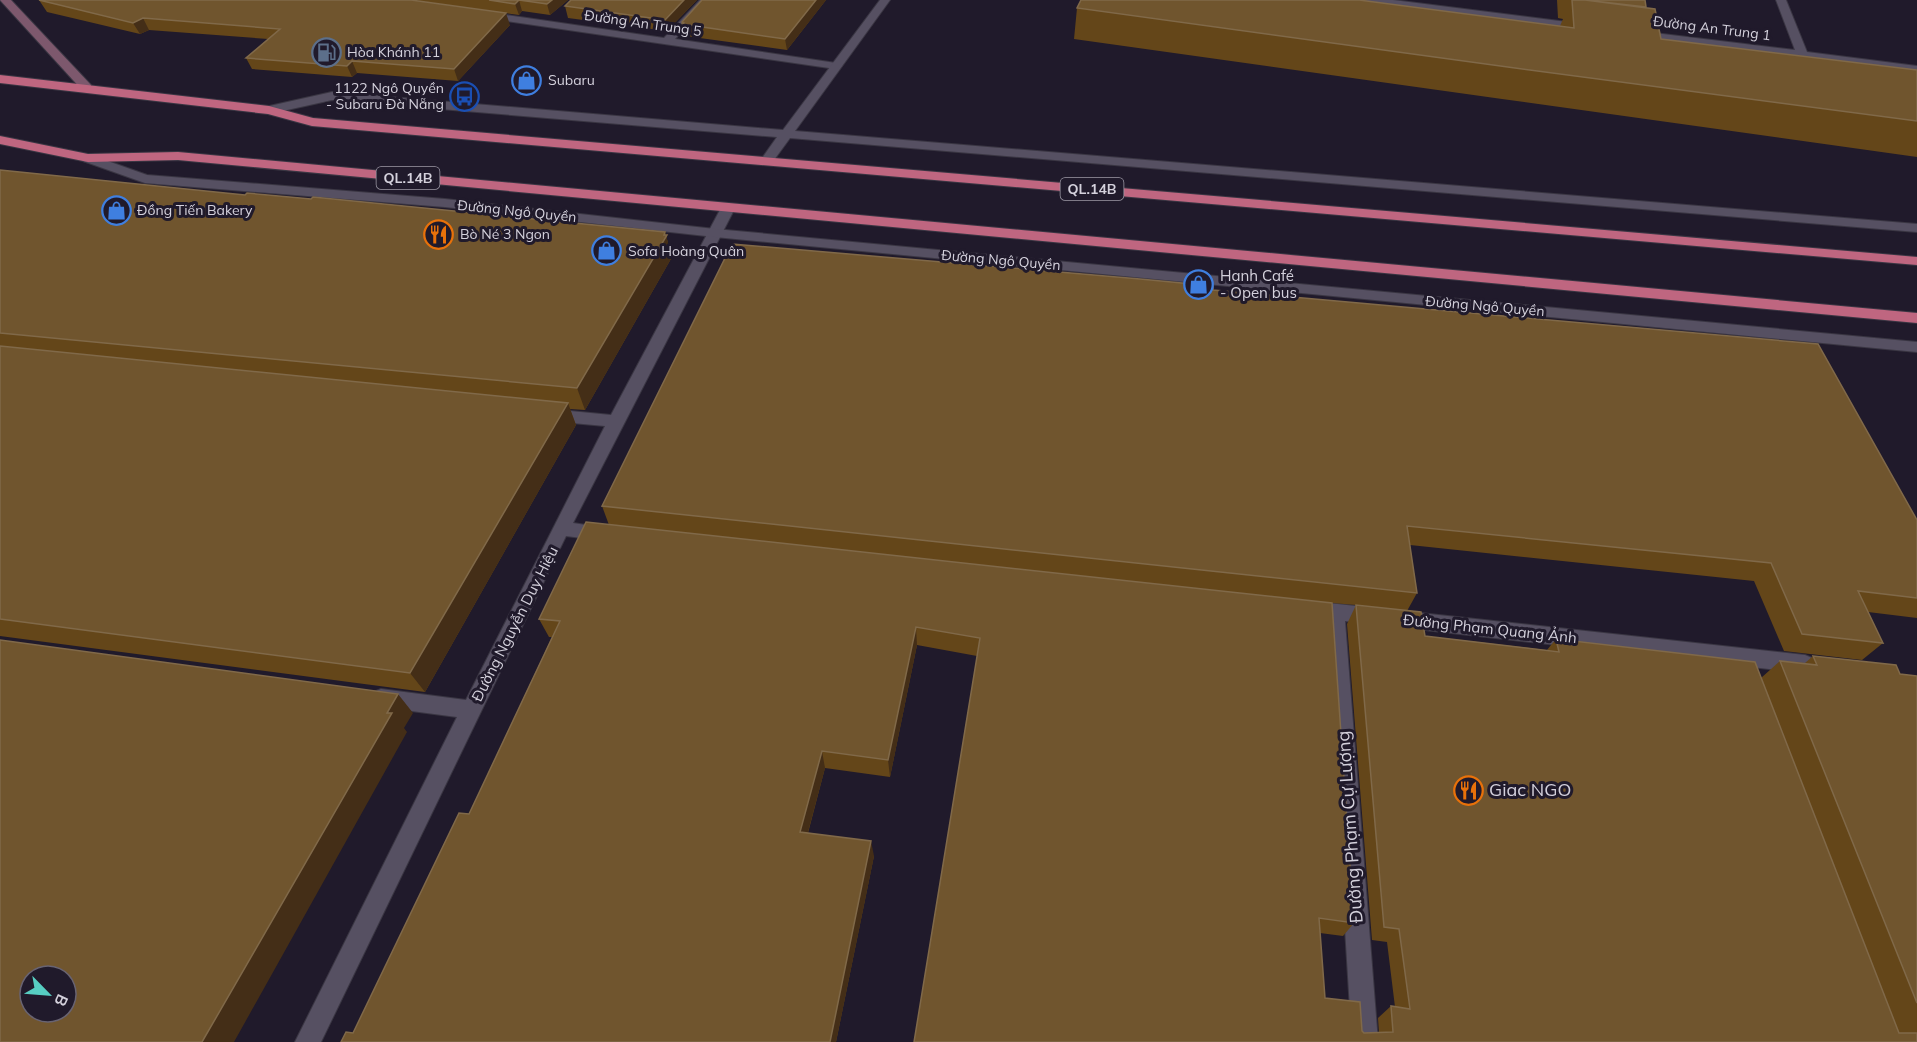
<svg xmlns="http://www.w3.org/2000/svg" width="1917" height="1042" font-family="Mulish,sans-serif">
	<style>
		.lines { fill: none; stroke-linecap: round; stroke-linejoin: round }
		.minor-casing { stroke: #3a3643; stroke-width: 2 }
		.tertiary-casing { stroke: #3a3643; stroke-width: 2 }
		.secondary-casing { stroke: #3a3643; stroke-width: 2 }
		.trunk-casing { stroke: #3a3643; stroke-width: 2 }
		.minor { fill: #565062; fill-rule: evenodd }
		.tertiary { fill: #565062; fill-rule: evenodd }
		.secondary { fill: #7d586d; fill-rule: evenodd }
		.trunk { fill: #bf6680; fill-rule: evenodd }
		.wall { fill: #644619; fill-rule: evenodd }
		.shaded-wall { fill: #442e17 }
		.building { fill: #70552e; stroke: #806949; stroke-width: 1.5; fill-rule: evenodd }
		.labels { text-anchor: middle; stroke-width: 6; stroke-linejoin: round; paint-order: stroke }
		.far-street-label { font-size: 14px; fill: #d4d1dc; stroke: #201a2b }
		.far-poi-label { font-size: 14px; fill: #d4d1dc; stroke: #201a2b; text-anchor: start }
		.shield { fill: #201a2b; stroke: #9e9aa7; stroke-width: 1.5 }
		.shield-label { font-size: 14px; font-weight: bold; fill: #d4d1dc }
		.poi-label { font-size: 15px; fill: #d4d1dc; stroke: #201a2b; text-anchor: start }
		.street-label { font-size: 15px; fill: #d4d1dc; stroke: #201a2b }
		.near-poi-label { font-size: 18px; fill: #d4d1dc; stroke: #201a2b; text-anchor: start }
		.near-street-label { font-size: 18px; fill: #d4d1dc; stroke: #201a2b }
	</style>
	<rect width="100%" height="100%" fill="#201a2b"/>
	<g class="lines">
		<defs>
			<path id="minor" d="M700,0h11l-36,39 161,24 6,3 -6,3 -351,-51 -5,-3 5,-3 179,26z
				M1363,0h30l190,24 5,3 -5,3 -215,-27z
				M1776,0h10l21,52 110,14v6l-279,-35 -6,-3 6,-3 157,19z
				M728,204l7,4 -162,315 39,6 3,5 -3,5 -6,2 -40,-5 -245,506h-26l162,-325 -76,-10 -7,-3 -3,-6 3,-6 7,-3 85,11 139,-274 -55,-5 -6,-2 -2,-4 2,-4 6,-2 61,6 110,-207z
				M1310,601l495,54 7,3 3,6 -3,6 -7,3 -460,-52 33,421h-26l-26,-423 -23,-4 -3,-6 3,-6z"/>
			<path id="tertiary" d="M880,0h10l-95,131 1122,93v8l-1127,-94 -19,26 -5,1 -6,-4 17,-24 -445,-37 -63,14 -6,-4 2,-3 67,-15 451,38z
				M88,154l59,21 298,24 270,30 1202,113v10l-1202,-115 -270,-30 -300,-24 -62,-22 -1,-3 1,-3z"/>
			<path id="secondary" d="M0,0h11l80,85v6h-8z"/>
			<path id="trunk" d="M0,75l269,31 44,12 1604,139v8l-1605,-139 -44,-12 -268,-31z
				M0,136l88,18 90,-2 1739,161v10l-1739,-163 -90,2 -88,-18z"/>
		</defs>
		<!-- minor casing -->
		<use href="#minor" class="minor-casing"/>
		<!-- tertiary casing -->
		<use href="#tertiary" class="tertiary-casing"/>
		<!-- secondary casing -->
		<use href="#secondary" class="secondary-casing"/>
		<!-- trunk casing -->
		<use href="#trunk" class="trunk-casing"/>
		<!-- minor -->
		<use href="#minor" class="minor"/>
		<!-- tertiary -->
		<use href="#tertiary" class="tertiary"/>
		<!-- secondary -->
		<use href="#secondary" class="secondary"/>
		<!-- trunk -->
		<use href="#trunk" class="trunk"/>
	</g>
	<!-- wall -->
	<path class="wall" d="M39,0l471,25 -52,56 -101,-8 -5,4 -100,-8 -6,-11 22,-19 -119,-9 -9,4 -93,-22z
		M412,0h156l-18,15 -28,-4 -3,4z
		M697,0l-30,31 -99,-13 -3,-12z
		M826,0l-39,50 -102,-14 -3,-14z
		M1557,0h88l1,7 15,32 256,31v87l-415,-58 -428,-60 3,-31 483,18 3,-7 -5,-1z
		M0,170l245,25 66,4 354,33 7,25 -87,153 -15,-1 6,16 -151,267 -425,-56z
		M1213,290l704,230v98l-49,-6 15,31 -21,17 -78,-9 -30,-70 -344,-36 7,48 -10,18 18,25 122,14 9,-11 205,39 19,-17 25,2 8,-7 87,18 17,2v366h-1003l63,-386 -60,-11 -27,132 -65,-9 -17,65 66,23 -38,186h-495l12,-9 116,-219 83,-177h-3l-10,-18 70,-94 -7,-19zM1332,603l24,2 -9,19 25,316 15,2 8,65 -4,-1 -13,12 1,15h-15l-39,-35 -5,-65 23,3 11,-13z"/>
	<!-- shaded-wall -->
	<path class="shaded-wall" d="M519,0l3,11 -3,4 -4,-11z
		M552,0h16l-18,15 -3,-11z
		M684,0h13l-30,31 -2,-11z
		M816,0h10l-39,50 -2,-11z
		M506,13l4,12 -52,56 -4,-12z
		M143,18l6,12 -9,4 -7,-11z
		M352,61l5,12 -5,4 -5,-11z
		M665,232l7,25 -87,153 -8,-22z
		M568,403l8,22 -151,267 -15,-19z
		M916,627l1,18 -27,132 -2,-17z
		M398,694l15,19 -9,15 3,4 -173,310h-32z
		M822,751l3,17 -21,79 -4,-15z
		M871,841l3,15 -38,186h-6z"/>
	<!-- building -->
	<path class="building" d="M39,0h372l95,13 -52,56 -102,-8 -5,5 -101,-8 34,-29 -137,-11 -10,5z
		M489,0h63l-5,4 -28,-4 -4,4z
		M571,0h113l-19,20 -100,-14z
		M702,0h114l-31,39 -103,-15 2,-1 -2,-1z
		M1081,0h278l215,28 -2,-28h13l70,9 6,30 256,31v51l-402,-53 -438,-60z
		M1585,0h60l1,7z
		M0,170l245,25 2,-2 64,6 2,-2 352,35 -1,3h3l-90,153 -577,-55z
		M732,244l408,35 73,7v4l605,54 99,176v78l-59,-7 25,52 -81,-9 -31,-71 -364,-37 10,67 -815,-87z
		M0,346l568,57 -158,270 -410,-54z
		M586,522l746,81 22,320 -35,-5 6,80 35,4 2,29 2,2 29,-1 -2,-26 19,3 -11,-80 -15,-2 -28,-322 65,7 4,24 134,16 -3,-13 199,23 144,371h18v9h-1003l66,-404 -64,-11 -28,133 -66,-9 -22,81 71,9 -41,201h-489l5,-10 7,1 106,-220 10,1 91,-193 -21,-2z
		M0,640l398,54 -11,19h5l-190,329h-202zM30,976h36v36h-36z
		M1813,656l83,9 4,9 17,2v327l-137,-342 37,4z"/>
	<!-- icons -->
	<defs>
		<symbol id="fuel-ring" viewBox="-11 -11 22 22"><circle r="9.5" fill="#201a2b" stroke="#5c6f8a" stroke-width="1.5"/><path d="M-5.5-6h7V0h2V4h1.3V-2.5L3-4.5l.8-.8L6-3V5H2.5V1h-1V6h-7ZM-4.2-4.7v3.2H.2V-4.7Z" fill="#5c6f8a"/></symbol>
		<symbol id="shop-ring" viewBox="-11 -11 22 22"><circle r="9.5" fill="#201a2b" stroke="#3f7fe0" stroke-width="1.5"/><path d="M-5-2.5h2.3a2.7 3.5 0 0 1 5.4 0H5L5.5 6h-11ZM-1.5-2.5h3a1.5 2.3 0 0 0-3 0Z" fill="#3f7fe0"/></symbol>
		<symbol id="bus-ring" viewBox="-11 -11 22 22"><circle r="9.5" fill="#201a2b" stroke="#1a4fb4" stroke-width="1.5"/><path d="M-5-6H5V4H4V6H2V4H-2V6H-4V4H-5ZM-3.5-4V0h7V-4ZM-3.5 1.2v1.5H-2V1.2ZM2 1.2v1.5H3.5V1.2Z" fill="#1a4fb4"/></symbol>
		<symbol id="restaurant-ring" viewBox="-11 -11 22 22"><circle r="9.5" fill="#201a2b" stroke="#e8710a" stroke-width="1.5"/><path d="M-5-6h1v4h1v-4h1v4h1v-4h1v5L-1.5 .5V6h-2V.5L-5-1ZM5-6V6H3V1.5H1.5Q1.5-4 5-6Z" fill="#e8710a"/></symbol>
	</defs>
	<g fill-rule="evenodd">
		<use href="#fuel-ring" x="310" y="36" width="33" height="33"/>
		<use href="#shop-ring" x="510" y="64" width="33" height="33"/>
		<use href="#bus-ring" x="448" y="80" width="33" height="33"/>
		<use href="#shop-ring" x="100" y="194" width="33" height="33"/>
		<use href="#restaurant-ring" x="422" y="218" width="33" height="33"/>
		<use href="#shop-ring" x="590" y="234" width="33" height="33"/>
		<use href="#shop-ring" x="1182" y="268" width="33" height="33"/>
		<use href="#restaurant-ring" x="1452" y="774" width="33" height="33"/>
	</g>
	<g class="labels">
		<!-- far-street labels -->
		<g class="far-street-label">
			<text transform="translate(643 23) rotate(8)" y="5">Đường An Trung 5</text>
			<text transform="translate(1712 28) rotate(7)" y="5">Đường An Trung 1</text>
			<text transform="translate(517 211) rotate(6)" y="5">Đường Ngô Quyền</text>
			<text transform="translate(1001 260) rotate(5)" y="5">Đường Ngô Quyền</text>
			<text transform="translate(1485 306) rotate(5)" y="5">Đường Ngô Quyền</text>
		</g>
		<!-- far-poi labels -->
		<g class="far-poi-label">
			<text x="347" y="57">Hòa Khánh 11</text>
			<text x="548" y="85">Subaru</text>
			<text x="444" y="93" text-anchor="end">1122 Ngô Quyền<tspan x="444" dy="16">- Subaru Đà Nẵng</tspan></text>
			<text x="137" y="215">Đồng Tiến Bakery</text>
			<text x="460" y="239">Bò Né 3 Ngon</text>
			<text x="628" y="256">Sofa Hoàng Quân</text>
		</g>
		<!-- shield labels -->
		<g class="shield">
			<rect x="376.5" y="167" width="63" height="22" rx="4.5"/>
			<rect x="1060.5" y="178" width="63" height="22" rx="4.5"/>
		</g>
		<g class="shield-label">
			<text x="408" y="183">QL.14B</text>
			<text x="1092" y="194">QL.14B</text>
		</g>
		<!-- poi labels -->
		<g class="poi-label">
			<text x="1220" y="281">Hanh Café<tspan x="1220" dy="17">- Open bus</tspan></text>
		</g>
		<!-- street labels -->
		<g class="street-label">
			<text transform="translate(515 624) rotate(-63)" y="5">Đường Nguyễn Duy Hiệu</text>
			<text transform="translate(1490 629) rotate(6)" y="5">Đường Phạm Quang Ảnh</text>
		</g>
		<!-- near-poi labels -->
		<g class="near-poi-label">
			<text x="1489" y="796">Giac NGO</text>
		</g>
		<!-- near-street labels -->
		<g class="near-street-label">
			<text transform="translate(1350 827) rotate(-94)" y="6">Đường Phạm Cự Lượng</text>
		</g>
	</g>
	<!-- north arrow -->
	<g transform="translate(48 994) rotate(115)"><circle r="28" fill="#201a2b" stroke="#686372" stroke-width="1.5"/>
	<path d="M0-4.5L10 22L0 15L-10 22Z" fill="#57cec2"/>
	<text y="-9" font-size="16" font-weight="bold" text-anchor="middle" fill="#d4d1dc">B</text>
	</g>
</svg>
